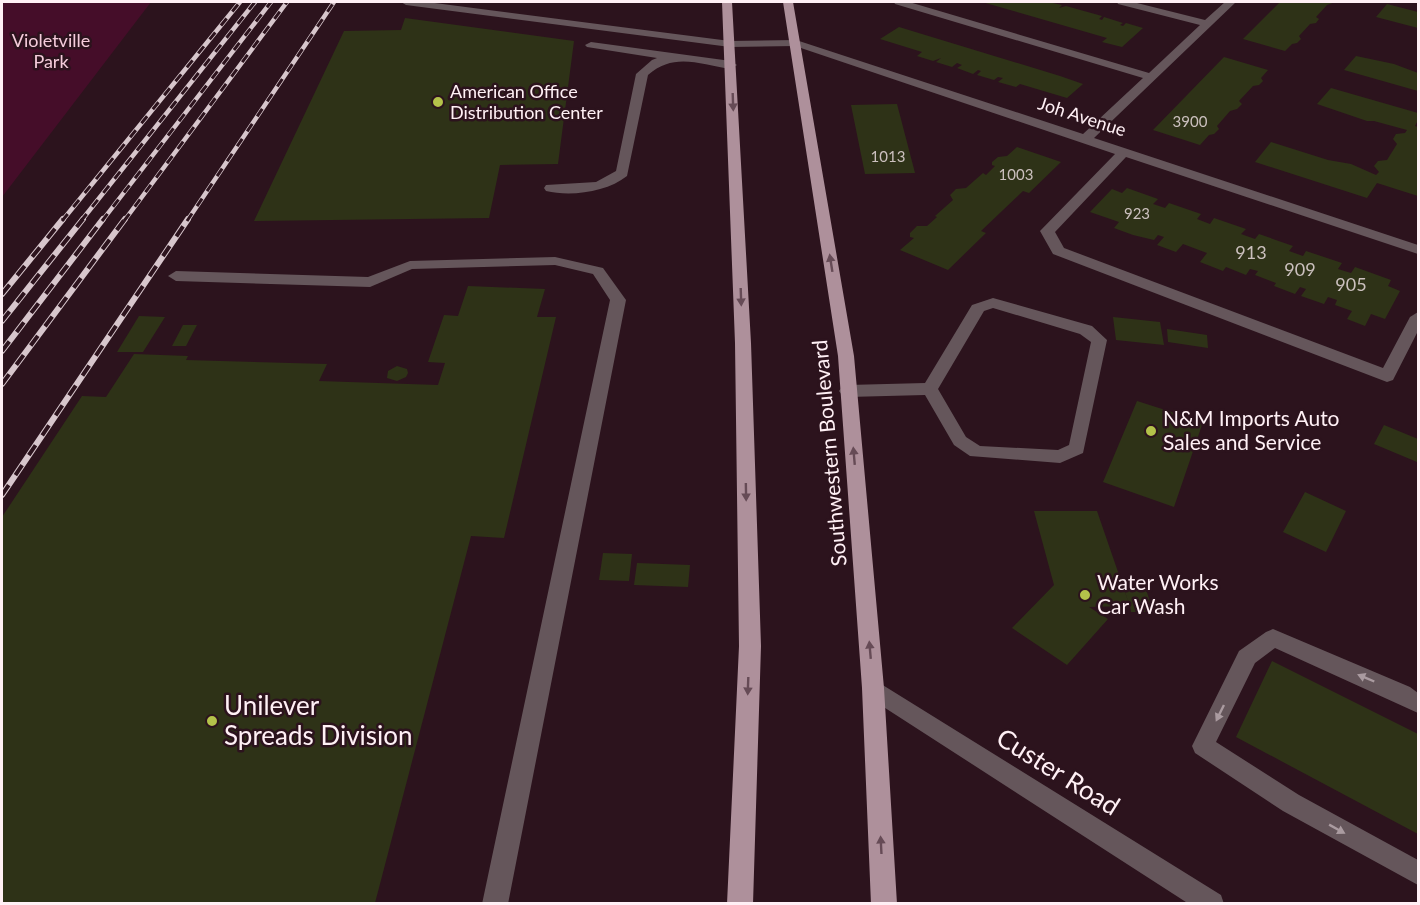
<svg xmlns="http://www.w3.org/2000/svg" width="1420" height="905" font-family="Lato,sans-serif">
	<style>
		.green { fill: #450d29 }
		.building { fill: #2e3217 }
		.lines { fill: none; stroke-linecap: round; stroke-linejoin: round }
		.minor { fill: #65565b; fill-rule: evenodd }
		.major { fill: #ae909b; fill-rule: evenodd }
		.rail-far1-casing { stroke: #d7c6cc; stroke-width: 4.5 }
		.rail-casing { stroke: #d7c6cc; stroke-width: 6 }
		.rail-far1 { stroke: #2c131d; stroke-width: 3; stroke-dasharray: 9; stroke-linecap: butt }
		.rail { stroke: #2c131d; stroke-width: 4; stroke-dasharray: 12; stroke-linecap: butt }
		.oneway { fill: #664b56 }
		.oneway2 { fill: #aa9ba0 }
		.poi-dot { fill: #b4c24a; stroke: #2c131d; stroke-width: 2 }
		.labels { text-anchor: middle; stroke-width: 5; stroke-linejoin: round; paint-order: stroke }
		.far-number-label { font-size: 15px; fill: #cbc0be }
		.far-park-label { font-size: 18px; fill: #f5ccdb; stroke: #2c131d }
		.far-poi-label { font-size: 18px; fill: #fff0f5; stroke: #2c131d; text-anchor: start }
		.far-street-label { font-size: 18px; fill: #fff0f5; stroke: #2c131d }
		.number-label { font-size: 18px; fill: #cbc0be }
		.poi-label { font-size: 21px; fill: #fff0f5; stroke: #2c131d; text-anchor: start }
		.street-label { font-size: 21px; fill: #fff0f5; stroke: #2c131d }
		.near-poi-label { font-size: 26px; fill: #fff0f5; stroke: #2c131d; text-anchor: start }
		.near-street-label { font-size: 26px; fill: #fff0f5; stroke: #2c131d }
	</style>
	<rect width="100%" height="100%" fill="#2c131d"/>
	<!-- green -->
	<path class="green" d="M2,2h149l-149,195z"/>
	<!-- building -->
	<path class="building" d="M982,2h66l14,3 -3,3 7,-2 36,10 -3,3 3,1 2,-3 19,6 -3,2 3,1 3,-3 17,5 -21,19 -20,-5 5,-4z
		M1280,2h55l-8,3 -11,12 3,2 -3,4 -6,1 -11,12 2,3 -4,4 -5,1 -7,7 -42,-12z
		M1387,4l31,8v16l-42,-11z
		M405,18l169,23 -16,123 -58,1 -11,53 -235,3 90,-190 57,-1z
		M899,27l161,49 23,8 -16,14 -47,-14 -4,3 -18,-5 5,-4 -5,-1 -4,3 -17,-5 4,-4 -3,-1 -5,4 -16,-6 5,-3 -5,-2 -5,4 -16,-5 5,-4 -8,3 -16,-5 5,-4 -42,-13z
		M1356,56l38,8 24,9v18l-74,-21z
		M1224,57l44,13 -7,8 2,3 -4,4 -6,1 -14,15 3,3 -5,5 -7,2 -13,15 2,3 -5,5 -5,1 -9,10 -47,-15z
		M1331,88l87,25v7l-3,6 3,1v69l-41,-13 -10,15 -112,-36 16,-20 57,18 23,4 25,11 3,-3 -5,-6 4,-5 9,-1 10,-16 -4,-5 3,-5 9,-1 2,-3 -33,-9h-7l-50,-17z
		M897,104l18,69 -50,1 -14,-69z
		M1017,147l44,15 -32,31 -6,-2 -42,40 5,2 -38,37 -48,-20 14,-12 -4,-1v-4l7,-7h10l10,-9 -2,-1 18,-16 -3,-5 6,-6 10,-1 17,-15 3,2 9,-9 -3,-1v-3l6,-5 9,-1z
		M1127,188l31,11 -5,5 12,4 4,-5 32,11 -4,5 13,5 4,-6 32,11 -5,5 14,5 4,-5 34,12 -4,5 14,5 3,-5 36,12 -4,6 13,4 4,-6 36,13 -3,6 12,5 -15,28 -14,-5 -6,12 -18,-7 5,-8 -17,-6 2,-5 -9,-3 -4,7 -23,-8 5,-7 -6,-2 -5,7 -21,-8 2,-3 -21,-8 3,-4 -8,-2 -4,6 -20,-8 -3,4 -23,-9 7,-9 -24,-9 -7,8 -19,-7 7,-8 -6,-2 -4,5 -21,-5 -19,-7 5,-6 -29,-10 22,-23 10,4z
		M468,286l77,3 -8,28h19l-52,221 -33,-2 -96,367h-373v-386l80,-121 24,1 28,-43 54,2 -2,4 141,4 -8,17 119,4 7,-22 -17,-1 16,-47 14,1z
		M139,316l26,1 -22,35h-26z
		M1113,317l47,5 4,23 -48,-5z
		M183,325h14l-11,21h-14z
		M1167,329l40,6 1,13 -40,-6z
		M397,366l10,3 1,4 -2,4 -9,4 -10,-3 1,-7z
		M1137,401l66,21 -29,85 -71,-25z
		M1384,425l34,14 -1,23 -43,-18z
		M1305,492l41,19 -20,41 -43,-20z
		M1034,511h63l31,90 -7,-22h22l10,33h-22l-1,-6 -41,1 19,12 -41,46 -55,-37 42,-43z
		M603,553l29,1 -3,27 -30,-1z
		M637,563l53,2 -2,22 -54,-2z
		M1272,661l146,73v100l-182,-97z"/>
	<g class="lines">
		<!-- minor -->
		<path class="minor" d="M401,2h26l303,39 66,-1 287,94 60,-56 -248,-74 -1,-2h15l240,71 51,-48 -82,-21 -1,-2h16l72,18 20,-18h11l-142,136 324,107v9l-292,-97 -71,75 9,16 319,120 27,-51 8,-5v19l-23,45 -2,4 -6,2 -334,-128 -13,-23 75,-77 -320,-108 -65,1 -324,-42z
			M591,42l140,19 6,4 -6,4c-32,-5 -57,-17 -83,6l-21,101c-20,16 -56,21 -81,15l-2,-3 2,-3 50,-3 20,-11 20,-97 16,-14 5,-2 -70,-11 -2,-2z
			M555,257l48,11 23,32 -118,604h-26l128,-604 -17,-26 -38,-9 -143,4 -42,18 -194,-6 -8,-5 8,-5 192,6 42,-16z
			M993,298l99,28 15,14 -24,113 -23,10 -90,-7 -16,-11 -29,-50 -77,2 -6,-2 -3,-4 3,-4 6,-2 77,-2 47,-78zM993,308l87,26 11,8 -22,103 -11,5 -78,-4 -14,-9 -28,-48 46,-78z
			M1273,629l137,58 8,6v20l-143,-65 -20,15 -39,79 83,53 119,65v25l-135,-74 -88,-58 -3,-7 47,-95 27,-19z
			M873,679l348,216 3,9h-35l-324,-209 -3,-7 3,-7z"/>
		<!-- major -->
		<path class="major" d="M722,2h10l19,341 10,303 -8,258h-26l12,-258 -4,-303z
			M783,2h10l61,354 30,332 13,216h-26l-9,-216 -24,-332z"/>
		<defs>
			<path id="rail-far1" d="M62,221l178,-219
				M81,221l174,-219
				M102,221l169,-219
				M124,221l163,-219
				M187,221l147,-219"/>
			<path id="rail" d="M2,294l61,-75
				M2,321l81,-102
				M2,351l101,-132
				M2,384l123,-165
				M2,495l186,-276"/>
		</defs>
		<!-- rail-far1 casing -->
		<use href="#rail-far1" class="rail-far1-casing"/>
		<!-- rail casing -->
		<use href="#rail" class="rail-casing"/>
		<!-- rail-far1 -->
		<use href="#rail-far1" class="rail-far1"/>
		<!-- rail -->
		<use href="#rail" class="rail"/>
	</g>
	<!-- one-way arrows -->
	<defs><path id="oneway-solid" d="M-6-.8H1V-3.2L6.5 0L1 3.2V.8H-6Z" transform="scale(1.5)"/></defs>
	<g class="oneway">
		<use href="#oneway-solid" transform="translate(733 102) rotate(88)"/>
		<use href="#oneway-solid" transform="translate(831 263) rotate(-99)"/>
		<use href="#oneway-solid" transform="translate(741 297) rotate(88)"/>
		<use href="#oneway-solid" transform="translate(854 456) rotate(-95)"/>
		<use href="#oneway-solid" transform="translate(746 492) rotate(89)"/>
		<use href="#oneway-solid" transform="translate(870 650) rotate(-95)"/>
		<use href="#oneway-solid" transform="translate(748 686) rotate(92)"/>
		<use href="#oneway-solid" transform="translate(881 845) rotate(-93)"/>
	</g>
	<g class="oneway2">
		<use href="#oneway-solid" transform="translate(1366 678) rotate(-157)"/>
		<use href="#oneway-solid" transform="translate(1220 713) rotate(116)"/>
		<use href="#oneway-solid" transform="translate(1337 829) rotate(29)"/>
	</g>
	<!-- markers -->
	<g class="poi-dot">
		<circle cx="438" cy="102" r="6"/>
		<circle cx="1151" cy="431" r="6"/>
		<circle cx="1085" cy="595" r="6"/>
		<circle cx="212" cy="721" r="6"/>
	</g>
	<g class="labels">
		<!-- far-number labels -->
		<g class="far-number-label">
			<text x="1190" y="127">3900</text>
			<text x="888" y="162">1013</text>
			<text x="1016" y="180">1003</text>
			<text x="1137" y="219">923</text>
		</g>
		<!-- far-park labels -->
		<g class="far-park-label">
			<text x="51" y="47">Violetville<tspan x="51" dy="21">Park</tspan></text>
		</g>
		<!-- far-poi labels -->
		<g class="far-poi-label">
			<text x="450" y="98">American Office<tspan x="450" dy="21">Distribution Center</tspan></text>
		</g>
		<!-- far-street labels -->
		<g class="far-street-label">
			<text transform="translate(1082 117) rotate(18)" y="6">Joh Avenue</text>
		</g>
		<!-- number labels -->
		<g class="number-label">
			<text x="1251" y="259">913</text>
			<text x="1300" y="276">909</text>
			<text x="1351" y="291">905</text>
		</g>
		<!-- poi labels -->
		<g class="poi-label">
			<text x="1163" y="426">N&amp;M Imports Auto<tspan x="1163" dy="24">Sales and Service</tspan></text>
			<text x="1097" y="590">Water Works<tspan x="1097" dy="24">Car Wash</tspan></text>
		</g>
		<!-- street labels -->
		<g class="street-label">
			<text transform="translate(830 453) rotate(-95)" y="7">Southwestern Boulevard</text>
		</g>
		<!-- near-poi labels -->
		<g class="near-poi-label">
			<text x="224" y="715">Unilever<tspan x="224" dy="30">Spreads Division</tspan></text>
		</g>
		<!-- near-street labels -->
		<g class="near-street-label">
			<text transform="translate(1058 772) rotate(32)" y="9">Custer Road</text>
		</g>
	</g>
	<!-- border -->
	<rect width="1420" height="905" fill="none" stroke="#fff0f5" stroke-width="6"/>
</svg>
